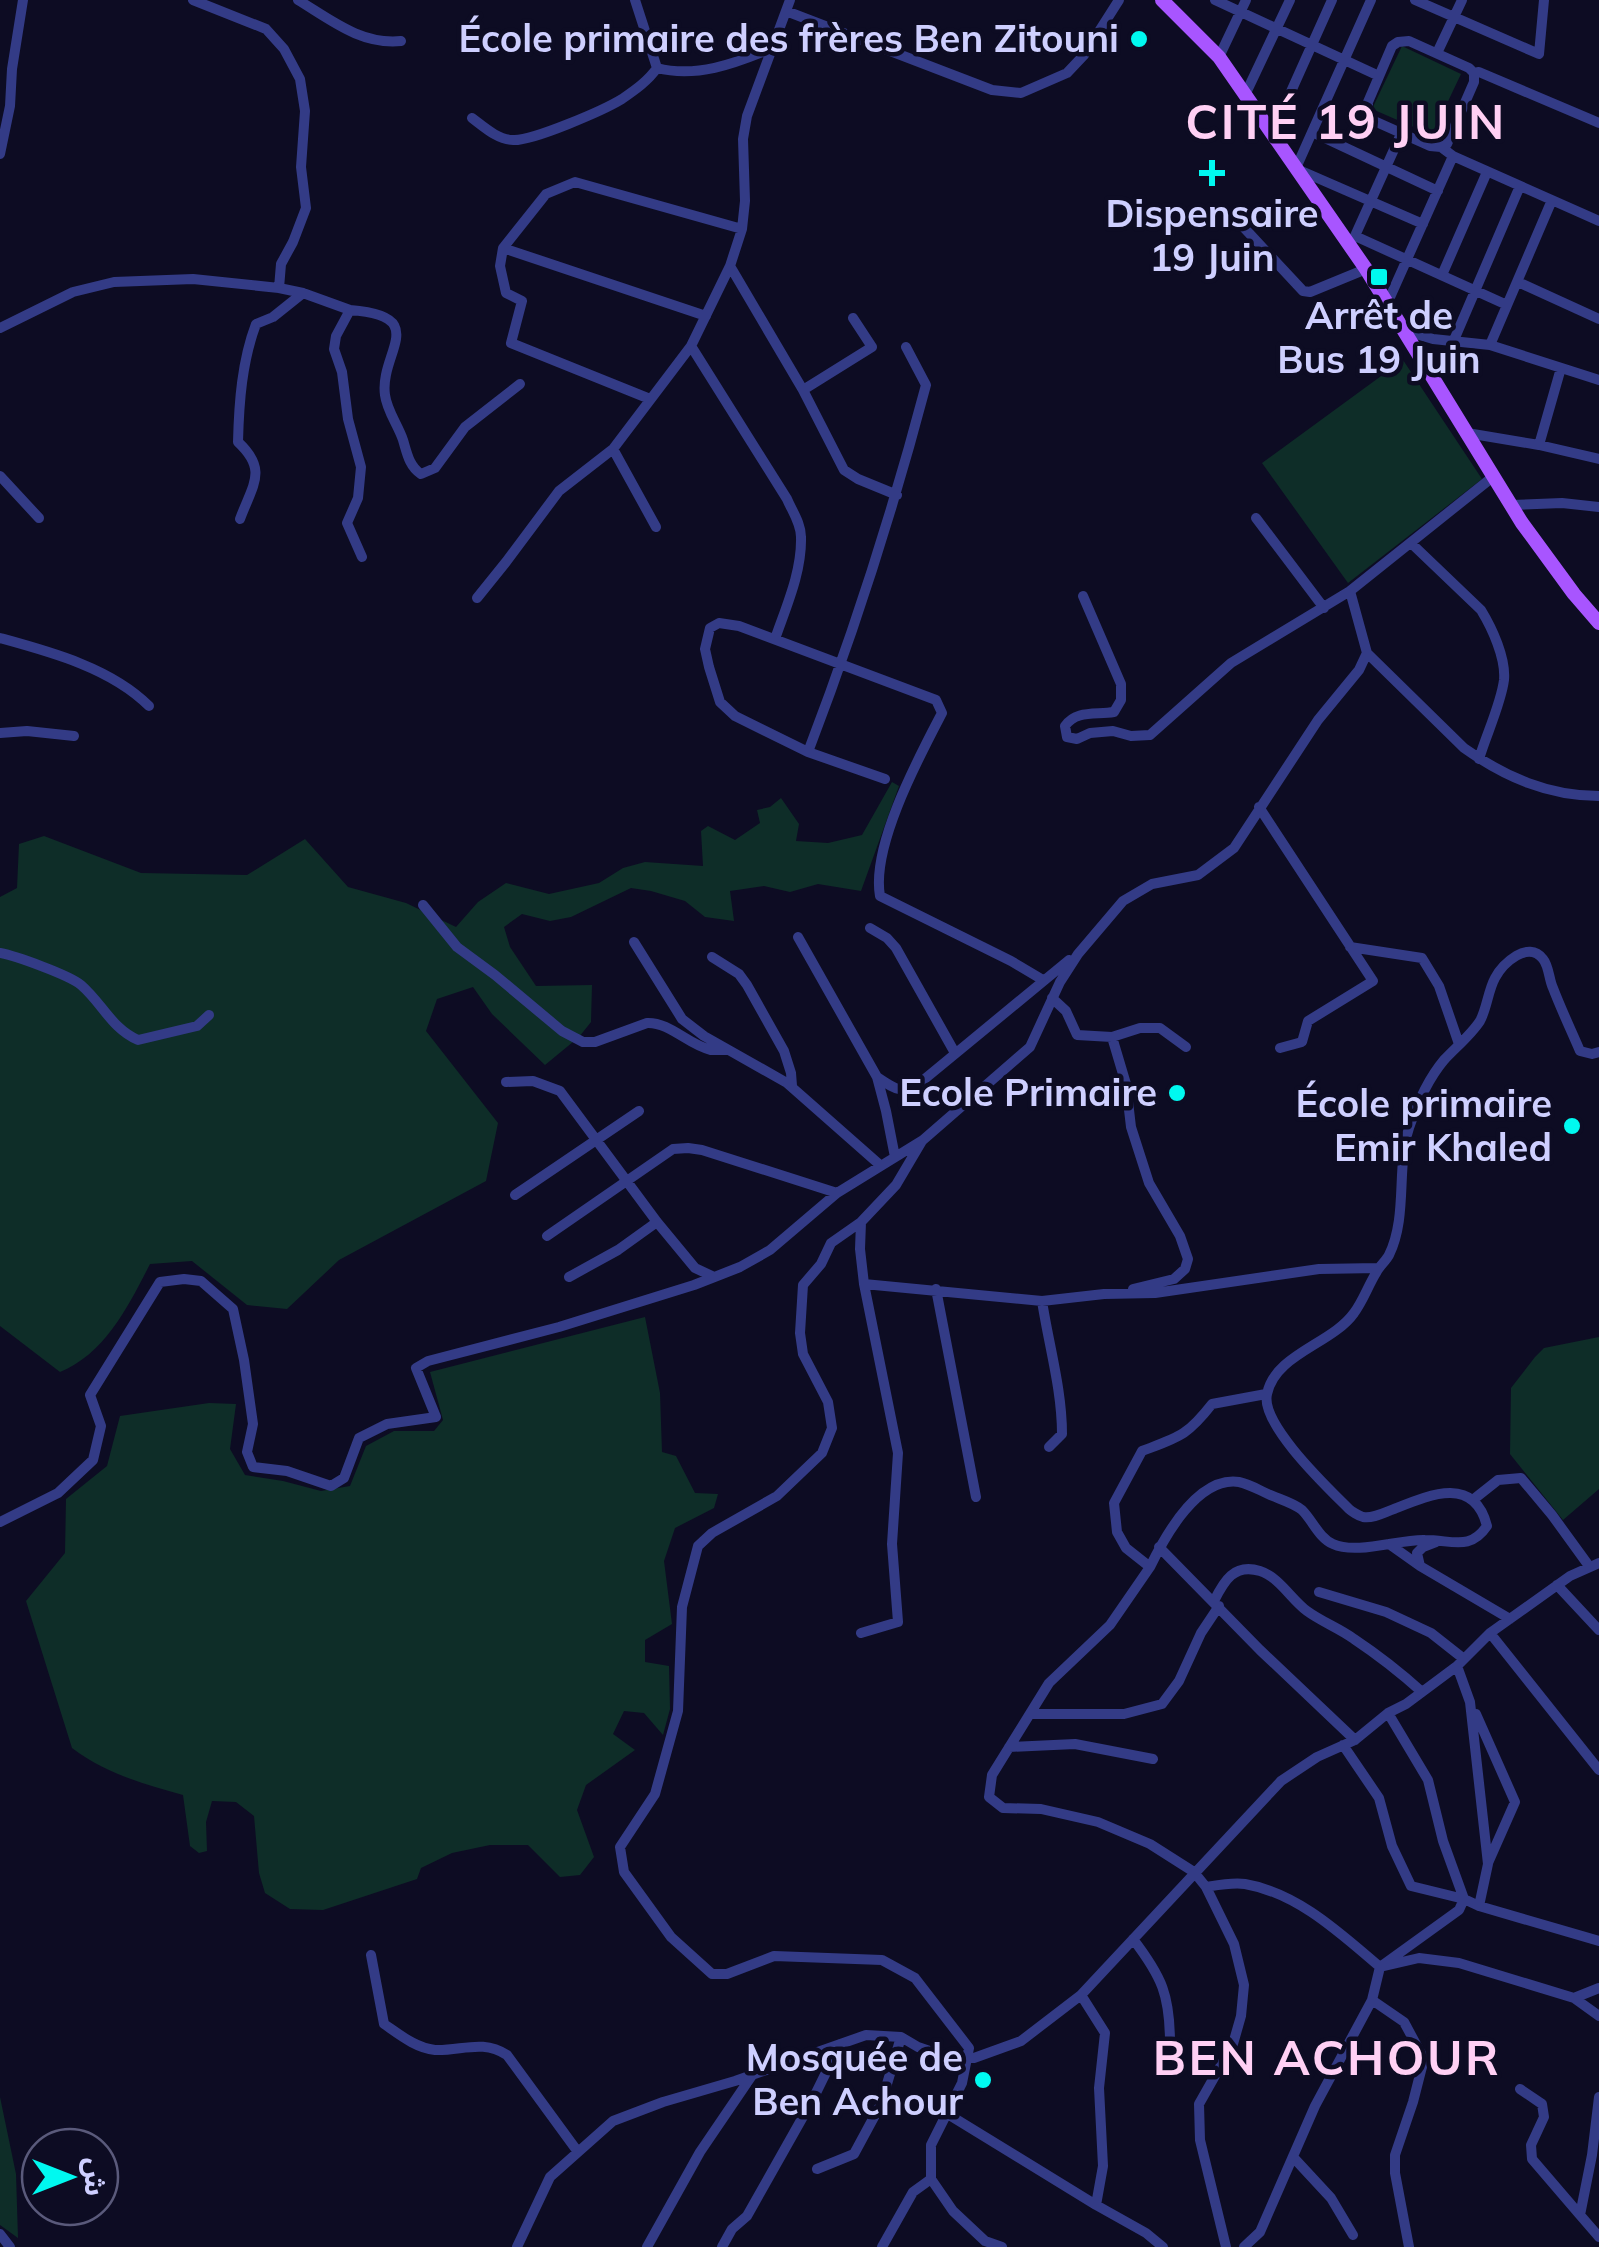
<svg xmlns="http://www.w3.org/2000/svg" width="1599" height="2247" font-family="Mulish,'Noto Sans Arabic',sans-serif">
	<style>
		.green { fill: #0e2d28 }
		.lines { fill: none; stroke-linecap: round; stroke-linejoin: round }
		.minor { stroke: #333b86; stroke-width: 10 }
		.major { stroke: #a855ff; stroke-width: 14 }
		.poi-dot { fill: #00f9f0; stroke: #0d0c23; stroke-width: 4 }
		.labels { text-anchor: middle; stroke-width: 9; stroke-linejoin: round; paint-order: stroke }
		.poi-label { font-size: 38px; font-weight: bold; fill: #cecfff; stroke: #0d0c23; text-anchor: end }
		.district-label { font-size: 48px; font-weight: bold; letter-spacing: 2.5px; fill: #ffd0f4; stroke: #0d0c23 }
	</style>
	<rect width="100%" height="100%" fill="#0d0c23"/>
	<!-- green -->
	<path class="green" d="M1402,46l59,28 -29,61 -60,-26z
		M1403,360l79,119 -134,104 -86,-120z
		M892,782l7,4 -38,105 -43,-7 -28,8 -26,-6 -34,5 4,30 -29,-4 -20,-16 -34,-10 -20,-3 -60,29 -21,4 -28,-7 -18,13 6,20 26,39 56,-1 -1,37 -12,15 -34,28 -53,-51 -19,-27 -36,12 -11,32 72,92 -12,58 -147,79 -52,49 -40,-4 -55,-44 -42,3c-21,41 -45,90 -90,108l-60,-46v-429l17,-9 2,-44 25,-8 97,37 106,2 58,-36 43,48 58,16 50,24 22,-25 28,-19 43,11 50,-11 24,-15 22,-6 58,4 -2,-35 7,-5 27,14 25,-17 -3,-13 13,-3 11,-9 18,26 -3,17 32,2 34,-8z
		M645,1317l15,76 2,59 14,4 19,37 23,1 -4,14 -39,20 -11,33 8,63 -27,16v22l24,4 1,43 -7,26 -19,-22 -20,-2 -11,23 22,16 -49,35 -9,25 17,47 -14,18 -20,2 -32,-32h-38l-38,8 -31,15 -4,11 -94,31 -33,-1 -25,-16 -6,-20 -5,-57 -18,-14 -24,-1 -6,21 1,29 -8,2 -9,-7 -7,-51c-40,-11 -78,-22 -111,-47l-46,-147 39,-48 1,-54 41,-33 13,-50 89,-13 27,1 -6,45 15,26 38,6 38,10 29,-5 16,-40 28,-15h40l9,-11 -13,-48z
		M1599,1337v152l-36,31 -53,-66 1,-66 24,-31 9,-9z
		M0,2097l16,77 2,64 -18,-13z"/>
	<g class="lines">
		<!-- minor -->
		<path class="minor" d="M193,0l73,29 18,20 16,30 5,32 -4,56 5,41 -13,34 -12,22 -2,24
			M298,0c33,20 63,45 103,41
			M635,0l22,68c39,10 77,-4 113,-19
			M1215,0l164,76
			M1415,0l124,54 5,-54
			M786,11l206,79 29,3 46,-20 17,-18 35,-55
			M1437,53l25,-53
			M1219,57l27,-57
			M1474,73l5,-1 120,51
			M1245,95l45,-95
			M472,118c12,9 26,22 41,22 20,1 91,-30 109,-41 13,-9 26,-18 35,-31
			M1312,132l126,59
			M1272,134l60,-134
			M1441,147l6,-3 27,-62v-9l-5,-5 -60,-27 -11,1 -6,4 -24,56v11l4,7 58,26 11,1 12,9 146,65
			M0,154l10,-48 2,-37 11,-69
			M1296,168l75,-168
			M1299,170l124,54
			M1212,209l23,9 68,73 7,1 56,-23
			M1355,236l152,69
			M1354,238l47,-104
			M503,248l43,-54 29,-12 167,47
			M730,266l73,124 41,80 14,9 39,16
			M1442,275l45,-103
			M1518,282l81,37
			M1387,304l66,-148
			M350,310c82,6 29,43 35,85 2,16 13,30 18,45 4,13 6,26 18,34l14,-6 30,-41 55,-43
			M0,328l73,-36 41,-10 79,-3 86,9 24,5 47,17 -14,26 -2,13 8,23 6,47 13,48 -3,31 -11,25 15,34
			M1406,331l27,8 57,6 109,35
			M1454,340l66,-154
			M1490,345l62,-145
			M691,346l96,153c5,12 14,24 14,38 1,35 -15,70 -26,102
			M803,390l69,-43 -19,-29
			M650,399l-139,-56 11,-42 -16,-8 -6,-27 3,-18 203,68
			M1467,433l72,12 60,14
			M1539,445l22,-77
			M613,449l43,78
			M0,476l39,42
			M1511,505l51,-2 37,4
			M1256,518l68,90
			M240,519c13,-35 28,-49 -2,-77 1,-40 4,-81 18,-118l17,-7 30,-24
			M1412,544l69,66c11,18 25,48 23,70 -3,24 -18,55 -25,79
			M1083,596l38,88v16l-7,12c-19,3 -38,-2 -49,14l2,11 10,2 13,-6 23,-2 18,5 19,-1 81,-72 119,-72
			M477,598l29,-36 53,-71 54,-42 78,-103 39,-80 12,-37 3,-28 -2,-62 4,-23 43,-116
			M0,638c51,14 111,30 149,68
			M1367,653l97,95c41,29 84,48 135,48
			M0,733l27,-2 47,5
			M808,752c46,-120 85,-242 118,-367l-20,-38
			M885,779l-77,-27 -73,-36 -15,-14 -11,-35 -4,-18 5,-21 9,-5 20,3 197,74 6,13c-23,44 -71,133 -62,183l131,65 32,19
			M1259,807l114,174 -65,40 -6,21 -22,6
			M423,905l34,42 38,28 67,56 21,11h12l52,-19c23,-1 41,22 64,27 1,0 16,0 17,0
			M870,928l17,10 9,10 59,105
			M798,937l79,140 9,34 9,46
			M634,942l48,77 22,17 83,47 93,82
			M1350,947l72,11 17,28 20,58
			M0,953c16,3 69,22 81,32 21,18 31,44 57,55l59,-14 12,-11
			M712,957l27,17 8,11 37,66 7,22 1,13
			M1052,998l14,13 11,24 35,2 28,-9h20l26,19
			M1112,1037l14,47 5,43 18,56 31,53 8,23 -3,10 -11,10 -41,10
			M877,1077c19,13 23,17 44,5l148,-122
			M506,1082l27,-1 27,10 97,131 38,46 17,8
			M515,1195l124,-84
			M861,1222l-30,21 -10,21 -18,21 -3,48 3,21 25,48 4,26 -10,25 -45,43 -65,37 -14,13 -16,61 -4,104 -23,83 -35,53 4,25 47,65 41,37h15l47,-18 108,4 33,18 54,70 -7,35 -31,62v34l22,32 32,30 17,6
			M547,1236l126,-87 15,-1 14,2 135,43
			M569,1277l49,-27 39,-28
			M864,1284l178,17 62,-7 51,-1 164,-24 59,-1
			M936,1289l40,208
			M1042,1301c7,45 20,89 20,133l-13,13
			M1474,1499l24,-19 23,-2 31,37 37,51
			M0,1522l58,-29 35,-33 8,-34 -11,-31 70,-113 24,-3 17,2 32,28 11,51 9,64 -6,28 6,15 34,4 44,15 13,-8 15,-40 28,-14 49,-7 -20,-49 12,-7 131,-34 135,-42 46,-18 30,-17 67,-57 86,-53 107,-93 30,-65 18,-28 45,-53 29,-17 46,-9 36,-27 84,-128 41,-50 8,-17 -17,-62 144,-115
			M1389,1544l31,22 90,53
			M1159,1547l101,103 95,90
			M1420,1566l-3,-13 6,-6 13,-5
			M1150,1567c15,-31 48,-91 89,-85 10,2 20,8 29,12 11,5 26,9 34,16 11,11 17,28 31,34 24,11 66,-5 92,-4 28,0 45,11 62,-14 -13,-51 -58,-31 -93,-17 -9,3 -21,10 -31,8 -4,-1 -12,-6 -14,-8 -21,-21 -89,-85 -82,-115 8,-40 65,-50 87,-81 9,-12 14,-27 22,-40 3,-7 10,-12 13,-18 19,-39 7,-87 20,-127 8,-24 19,-49 35,-68 11,-12 27,-25 36,-39 7,-13 8,-30 15,-43 8,-15 33,-38 48,-19 6,7 6,21 10,29 8,21 18,42 27,63l12,3 7,-2
			M1557,1585l42,45
			M1319,1592l67,20 45,21 33,26
			M1214,1601c10,-20 20,-38 46,-30 19,6 31,28 47,40 15,11 32,17 47,28 24,16 47,34 68,53
			M861,1633l37,-11 -6,-78 6,-91 -34,-169 -4,-35 1,-27 35,-37 26,-44
			M1490,1633l109,137
			M1457,1666l13,36 18,162 -9,42
			M1388,1713l40,67 15,61 21,58
			M1030,1714h94l38,-10 17,-23 22,-48 18,-27
			M1476,1714l39,88 -27,61
			M1343,1745l36,53 13,48 19,40 53,13 15,7 120,35
			M1009,1747l66,-3 78,15
			M1206,1887c12,-2 27,-5 39,-3 53,9 96,50 135,83l39,-9 40,5 115,35 25,18
			M1133,1939c29,38 37,56 37,105
			M371,1955l13,69c16,11 32,24 51,26 27,1 47,-11 72,5l71,97
			M1081,1995l24,38 -6,55 4,78 -7,39
			M1574,1998l25,-10
			M1372,2000l32,22 20,37 -11,43 -18,53v18l14,74
			M1520,2089l22,15 2,13 -13,28 1,14 48,56
			M1599,2097l-7,58 -12,60 19,22
			M946,2113l150,92 50,28 17,14
			M1293,2157l38,41 22,37
			M817,2169l37,-15 27,-50 20,-67
			M0,2234l10,13
			M517,2247l33,-70 63,-56 50,-19 72,-21 131,-46 35,2 17,10 32,11h24l47,-17 60,-46 200,-214 36,-24 38,-17 33,-27 18,-9 51,-38 33,-33 80,-57 29,-13
			M647,2247l53,-95 53,-78
			M722,2247l10,-18 15,-13 66,-117 27,-55
			M882,2247l31,-55 18,-13
			M1226,2247l-26,-107 -1,-36 34,-60 8,-28 3,-31 -10,-41 -28,-57 -12,-15 -44,-28 -52,-22 -57,-13 -38,-1 -14,-11 3,-22 57,-92 61,-58 40,-58 -24,-19 -9,-16 -3,-29 28,-52c37,-14 45,-15 70,-47l54,-10
			M1244,2247l16,-15 55,-126 57,-106 8,-33 79,-57 5,-11"/>
		<!-- major -->
		<path class="major" d="M1162,0l57,57 147,212 156,254 52,71 25,29"/>
	</g>
	<!-- markers -->
	<g class="poi-dot">
		<circle cx="1139" cy="39" r="10"/>
		<path d="M1207 158h10v10h10v10h-10v10h-10v-10h-10v-10h10z"/>
		<rect x="1369" y="267" width="20" height="20" rx="5"/>
		<circle cx="1177" cy="1093" r="10"/>
		<circle cx="1572" cy="1126" r="10"/>
		<circle cx="983" cy="2080" r="10"/>
	</g>
	<g class="labels">
		<!-- poi labels -->
		<g class="poi-label">
			<text x="1119" y="52">École primaire des frères Ben Zitouni</text>
			<text x="1212" y="227" text-anchor="middle">Dispensaire<tspan x="1212" dy="44">19 Juin</tspan></text>
			<text x="1379" y="329" text-anchor="middle">Arrêt de<tspan x="1379" dy="44">Bus 19 Juin</tspan></text>
			<text x="1157" y="1106">Ecole Primaire</text>
			<text x="1552" y="1117">École primaire<tspan x="1552" dy="44">Emir Khaled</tspan></text>
			<text x="963" y="2071">Mosquée de<tspan x="963" dy="44">Ben Achour</tspan></text>
		</g>
		<!-- district labels -->
		<g class="district-label">
			<text x="1346" y="139">CITÉ 19 JUIN</text>
			<text x="1327" y="2075">BEN ACHOUR</text>
		</g>
	</g>
	<!-- north arrow -->
	<g transform="translate(70 2177) rotate(90)"><circle r="48" fill="#0d0c23" stroke="#5a5a7b" stroke-width="2.5"/>
	<path d="M0-8L18 38L0 25L-18 38Z" fill="#00f9f0"/>
	<text y="-15" font-size="28" font-weight="bold" text-anchor="middle" fill="#cecfff">ش</text>
	</g>
</svg>
